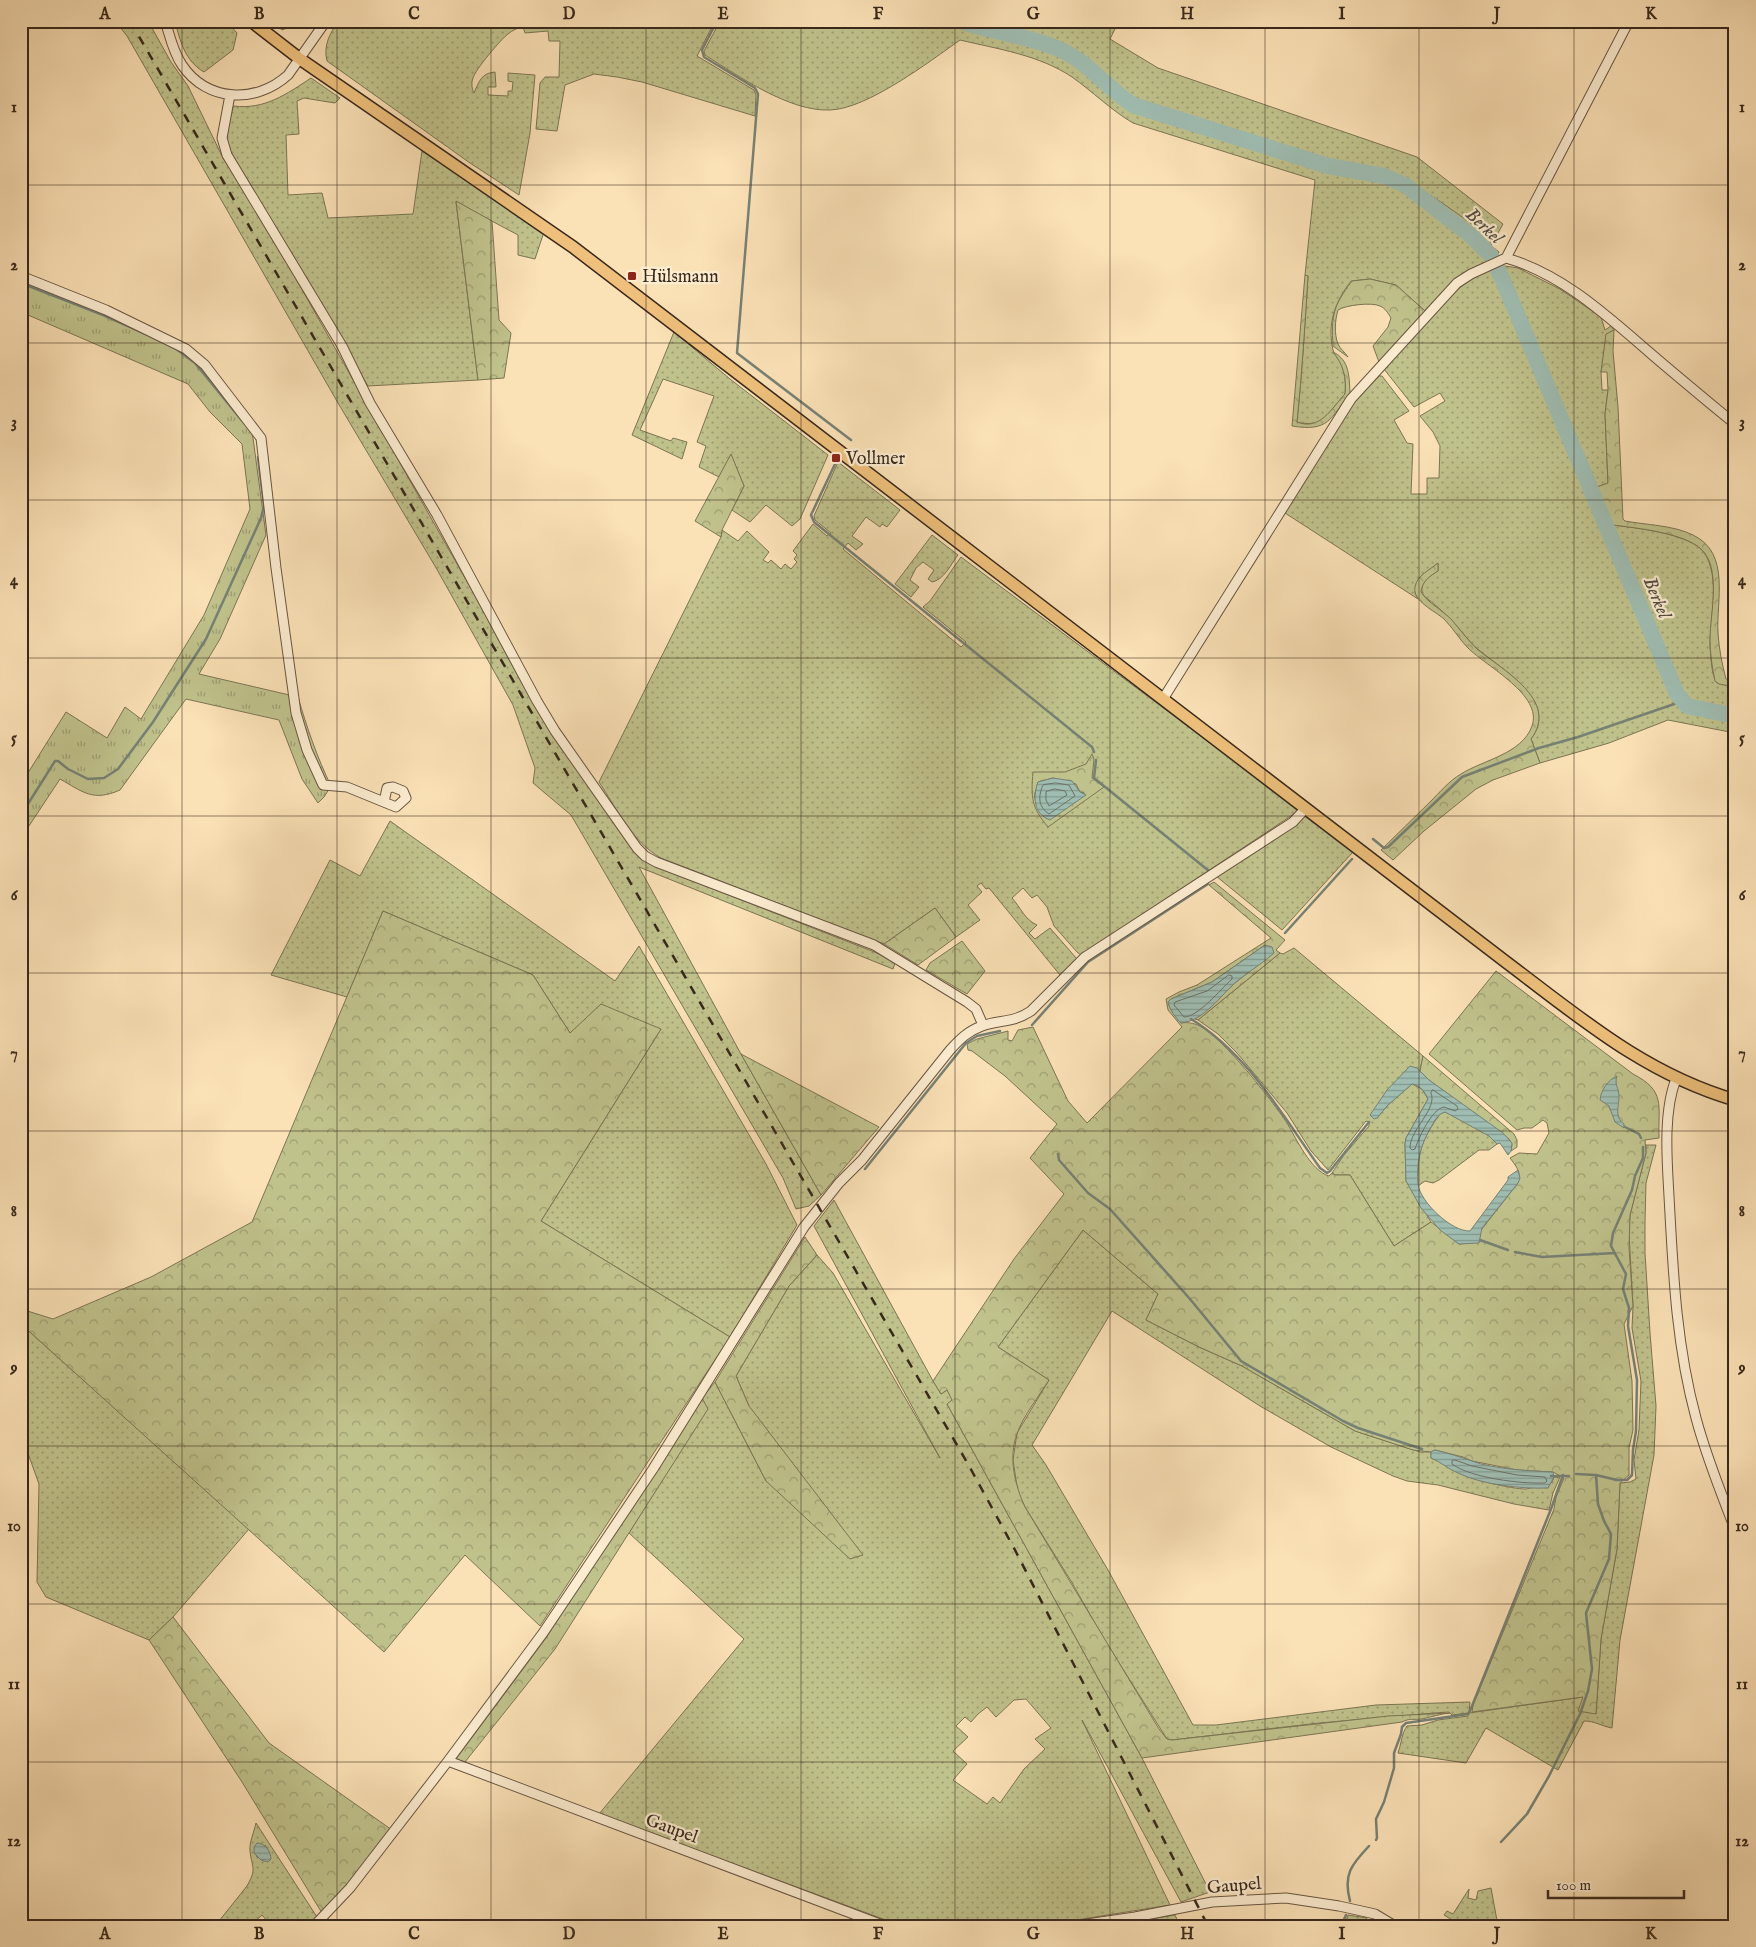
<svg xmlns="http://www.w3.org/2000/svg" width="1756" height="1947" font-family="'IM FELL English',serif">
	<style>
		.grass { fill: url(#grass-dots); stroke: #7c7554; fill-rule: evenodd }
		.forest { fill: url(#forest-crowns); stroke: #7c7554; fill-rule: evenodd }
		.park { fill: url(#park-tufts); stroke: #7c7554 }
		.water { fill: url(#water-rules); stroke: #768176 }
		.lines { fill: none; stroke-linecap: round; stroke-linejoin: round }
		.shore { stroke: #6c7267; stroke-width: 1 }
		.stream { stroke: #768176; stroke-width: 2.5 }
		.river { stroke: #9fbdb2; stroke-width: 16 }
		.minor-casing { stroke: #695642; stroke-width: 11 }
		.major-casing { stroke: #38281c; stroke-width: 14 }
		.minor { stroke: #fcecd0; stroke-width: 9 }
		.major { stroke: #eec07b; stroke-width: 11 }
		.rail { stroke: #38281c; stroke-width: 2.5; stroke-dasharray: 9 9; stroke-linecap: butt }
		.grid { fill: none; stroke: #38281c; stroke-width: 1; stroke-opacity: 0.55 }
		.poi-dot { fill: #8f2418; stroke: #fcecd0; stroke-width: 2 }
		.labels { text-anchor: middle; stroke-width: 4.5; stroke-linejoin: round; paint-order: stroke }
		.poi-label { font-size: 18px; fill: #38281c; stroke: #fcecd0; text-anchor: start }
		.street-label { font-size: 18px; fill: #38281c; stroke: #fcecd0 }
		.water-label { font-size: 19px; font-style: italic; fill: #524d42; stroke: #fcecd0 }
		.neatline { fill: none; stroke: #38281c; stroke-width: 2 }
		.grid-label { font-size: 16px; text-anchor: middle; font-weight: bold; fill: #38281c }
	</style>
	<defs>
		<pattern id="grass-dots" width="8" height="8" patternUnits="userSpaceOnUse" patternTransform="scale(1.25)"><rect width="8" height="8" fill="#c0c28c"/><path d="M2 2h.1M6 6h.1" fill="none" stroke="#9d9e72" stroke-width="1.8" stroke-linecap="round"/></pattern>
		<pattern id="forest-crowns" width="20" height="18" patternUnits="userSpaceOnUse" patternTransform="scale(1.25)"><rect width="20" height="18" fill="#c0c28c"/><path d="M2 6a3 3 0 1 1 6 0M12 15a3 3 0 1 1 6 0" fill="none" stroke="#9d9e72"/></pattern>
		<pattern id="park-tufts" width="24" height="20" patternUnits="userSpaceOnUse" patternTransform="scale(1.25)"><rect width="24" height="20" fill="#c0c28c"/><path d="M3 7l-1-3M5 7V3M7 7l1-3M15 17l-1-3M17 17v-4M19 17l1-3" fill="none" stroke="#9d9e72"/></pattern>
		<pattern id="water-rules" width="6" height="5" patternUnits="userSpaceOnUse" patternTransform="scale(1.25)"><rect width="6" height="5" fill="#9fbdb2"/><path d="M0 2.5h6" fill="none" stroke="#839a90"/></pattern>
	</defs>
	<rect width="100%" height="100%" fill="#fbe1b6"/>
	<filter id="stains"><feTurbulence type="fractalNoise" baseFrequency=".004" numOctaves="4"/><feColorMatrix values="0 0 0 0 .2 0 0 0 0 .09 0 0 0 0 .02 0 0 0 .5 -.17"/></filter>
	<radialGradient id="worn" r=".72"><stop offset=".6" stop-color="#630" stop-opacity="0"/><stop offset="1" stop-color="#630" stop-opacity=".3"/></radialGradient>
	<!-- grass -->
	<path class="grass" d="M115,21h33l23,41 17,24 36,74 19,25 310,549 88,125 18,9 218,85 18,10 -2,6 -254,-102 102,187 80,141 -12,11 -13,3 -13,-31 -212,-363 -38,-32 2,-15 -22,-63 -78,-139 -97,-163 -211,-367z
		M175,21h51l11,12 -4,17 -29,22c-19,-11 -24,-31 -29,-51z
		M271,21h21l-3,2 6,2 -13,5z
		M338,21h377l-18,35 57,34 2,5 -1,21 -113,-34 -25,-5 -23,-3 -29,11 -8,46 -21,-2 4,-46 5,-6h14l1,-36h-11l-1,-10 -23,2 -2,-6c-6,1 -10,3 -15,7 -7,5 -33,36 -35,44 -2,5 -1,11 1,15 5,-11 7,-20 21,-21l1,15h-8v8l20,1v-5h4l1,-9 -5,-1v-8l27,2 -5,58 -11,62 -49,-32 -143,-102c-4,-16 3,-27 11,-40z
		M720,21h231c33,12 70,16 103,30 30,12 50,38 77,56l188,59 23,6 29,3 34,13 64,50 21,22c-29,13 -45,28 -65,51l-29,-26 -26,-6 -19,2c-16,21 -24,42 -18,69 1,4 4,7 6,10 6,10 7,23 6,34l-22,26 -8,4 -16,-1 -2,-1c5,-49 8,-97 11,-146l-3,-1 10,-95 -182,-57c-22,-13 -40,-31 -61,-46 -33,-22 -74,-28 -112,-37 -31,22 -93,69 -130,70 -40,2 -92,-34 -125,-55l-1,-4z
		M969,21h150l-9,18 48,29 259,89 86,67 -9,16 -84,-59 -13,-4 35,21 67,54 -3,5c-19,-23 -65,-59 -91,-74 -25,-14 -57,-15 -84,-22 -57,-15 -112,-34 -168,-51 -12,-5 -23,-9 -34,-18 -18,-14 -33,-33 -54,-43 -30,-14 -65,-17 -96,-28z
		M311,78l29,20 -5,5 -31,-5 -7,3 2,33 -13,1 2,60 34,-2 6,25 85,-4 9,-63 122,81 -9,27 -17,-4v-20l-62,-33 22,178 -110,6c-36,-64 -76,-126 -112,-190 -7,-14 -20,-28 -26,-42 -7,-15 -3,-35 4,-48 30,4 53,-12 77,-28z
		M1505,266l13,2 42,21 41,28 4,13 6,-4 3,4 -5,3 -8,39 1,18h6l-3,24 3,69 -11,4 16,38c24,3 70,8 88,24 8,8 11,21 12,32 2,21 -3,43 -3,65 1,11 1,28 7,37l18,4v27l-48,-10 -8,-12 -179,-425z
		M1494,269l183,426 9,12 49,11v15l-67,-13 -59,23 -69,20 -9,-24c30,-39 -34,-72 -58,-94 -7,-7 -13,-16 -20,-23 -9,-10 -19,-18 -29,-26 -7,-11 5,-20 14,-25v-8l-18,14 -5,16 3,6 -133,-86 35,-60 33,-49 26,-28h3l27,35 -15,9 13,23 6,1 -2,50h16v-16h12l1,-32 -7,-14 -13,-16 25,-15 -5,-8 -26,14 -30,-38c29,-31 69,-89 110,-100z
		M674,332l56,47 98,76 -28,64 -8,7 -26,-21 -16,17 -18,-12 12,-24 -13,-31 -12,22 -20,-10 7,-21 -9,-4 17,-46 -51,-17 -23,51 31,11 2,-3 14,4 -5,17 -50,-24z
		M838,462l62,48 -13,17 -5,-3 -2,3 -14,-10 -14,19 11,8 -7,6 -8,-7 -5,6 118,98 5,-5 -43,-35 7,-6 31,-44 339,253 -219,145 -4,-3 -23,-26 -7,-19 -10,-12 -5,3 -9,-10 -11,10c9,10 13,22 25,27l-8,8 6,6 15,-11 27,31 -17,16 -71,-87 -3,1 -5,-6 -4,3 5,6 -14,13 12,15 -24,17 -21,-29 -51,36 -223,-86c-29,-16 -44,-49 -62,-76l122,-245 1,-7 16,11 9,-10 22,21 -6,8 5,3 3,-3 10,9 4,-5 6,5 6,-7 -3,-3 3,-4 -4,-4 20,-27 14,12 4,-3 -16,-13 -1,-4z
		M932,535l26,20c-7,9 -14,25 -26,27l-4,-3 6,-9 -11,-8 -7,6 -6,12 9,7 -8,10 -16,-13z
		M1307,815l46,37 -71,78 -66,-54z
		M390,821l225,160 24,-35 127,218 31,61 -67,112 -189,-116 120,-192 -91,4 -37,-58 -150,-64 -36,86 -76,-22 59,-115 30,16z
		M1294,948l129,108 -3,15 -3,-3c-23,18 -35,20 -40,50l11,-13 24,-21 10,5 6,10 -22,39 -1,6 1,37 25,41 -37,24 -44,-71h-15l-3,-2 12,-18 25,-29v-4l-3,-1 -38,49 -17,-19 -24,-38 -50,-60 -19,-19 -20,-14 82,-67 3,1z
		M1442,1112h3c18,8 40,17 52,32l-8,6h-10l-40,30 -6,3 -8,-2 -7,5c0,-23 0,-37 12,-57 4,-6 7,-12 12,-17z
		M1646,1145h10l-10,38 -1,38v32l5,80 6,73 -2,49 -34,185 -8,88c-11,-2 -17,-7 -28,-7l-26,49 -72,-42 -20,35 -68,-10c3,-8 4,-21 9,-27l15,-1 16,-5 30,-4v-3l-16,2 -3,-3 -15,1 -115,10 -147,17 -5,-1 -63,-100 -33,-58 -46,-74 -7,-14 -5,-33 4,-27 32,-53 -51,-33 85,-117 75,64 -12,26 53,27 43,19 113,65 65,21h11v6c11,4 19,11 30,16 13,6 51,15 65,15 8,-1 18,-5 26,-7l2,-5h6l-7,16 -4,17 -35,-6 -76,-19 -31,-4 -14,-5 -62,-29 -71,-41 -148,-95 -80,134 14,20 62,105 85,155h23l160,-20 94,-3 -1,11 114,-16 13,17 5,-75 16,-90 3,-66 10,-1 6,-3 -2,-19 5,-30 2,-49 -9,-53 1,-22 -4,-73 1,-18 16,-62z
		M834,1200l99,181 8,13 6,-4 6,10 -6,4 195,354 68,134 -29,10 -99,-182 88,185 -131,21h-137l-303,-112 145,-175 -115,-106 78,-124 -5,-11 13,-16 51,99 -17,-75 -13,-30 53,-90 28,-31 16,18 107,185 -126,-232zM1026,1699l25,29 -16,11 10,10 -21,20 -24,34 -7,-6 -6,7 -34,-24 14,-16 -14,-13 15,-14 -12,-11 9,-9 6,5 7,-8 9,-7 9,10 18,-17z
		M21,1324l228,205 -76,88 -24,23 -103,-43 -9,-15 2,-98 -18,-50z
		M256,1823l61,94 -8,9h-44l3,-4 -6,-7 -12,11h-19l-2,-2 -2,2h-12l32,-40c10,-18 5,-17 3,-35 -1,-8 4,-19 6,-28zM265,1845l3,5 -4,11 -8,-5z
		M1491,1888l7,38h-36l-18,-11 3,-4 6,3 16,-25 -1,9 8,2 2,-9z
		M1175,1915l5,11h-73z
		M1348,1915l19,3 -5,8h-18z"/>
	<!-- forest -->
	<path class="forest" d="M1385,171c40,17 74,44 109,69l-3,6c-33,-28 -66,-56 -106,-75z
		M456,201l36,20 7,99 12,13 -7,45 -26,2z
		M1305,275l3,1c-3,49 -6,97 -11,146 23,9 34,-13 48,-28 2,-16 -2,-30 -12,-42 17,8 16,25 17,41 -20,26 -21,39 -58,33z
		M1370,279l26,6 29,26 -46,51 -6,-16 15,-19 3,-9c-3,-5 -6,-10 -11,-12 -8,-4 -34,-1 -42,4 -3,10 -4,24 0,34 2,5 7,8 10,13l-15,-11c-2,-30 0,-40 19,-65z
		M1614,330l-1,21 5,56 5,112 2,2c21,4 48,4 68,14 38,18 23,66 25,98 1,16 4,31 8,46l9,2v6l-16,-3 -4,-3c-3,-14 -5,-28 -5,-42 0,-25 12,-71 -9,-90 -17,-16 -64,-21 -88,-24l-16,-38 11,-4 -3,-69 3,-24 -1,-18h-6l5,-38z
		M731,454l13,32 -22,44 -1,7 -26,-16z
		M1438,563v8c-8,5 -16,10 -17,21 7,11 21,18 31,28 8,10 16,20 25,29 25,21 83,51 54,90l9,24 -47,17 -17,9 -52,42 -31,29 -12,-10c16,-16 33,-32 49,-48 10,-10 19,-21 31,-28 22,-14 61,-20 71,-48 11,-31 -45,-59 -64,-78 -9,-9 -15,-20 -24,-29 -9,-8 -32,-18 -29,-32 2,-12 15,-17 23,-24z
		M1092,754l2,5 -2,19 12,9 -56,40c-17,-20 -17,-30 -15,-55h32l21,-8zM1053,778l23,6 4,8 4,1 -50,5 4,-16z
		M1214,882l71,58 -9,10 4,3 -82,67 -3,-1 16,-13 24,-23 38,-30 -8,-8 -53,37 -41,17 -3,3 4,9 9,12c7,-1 12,0 19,3 24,13 71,73 87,97 9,15 24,48 42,53l3,-3 3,2h15l44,71 37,-24 28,22 12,-1 47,-60c4,-10 -2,-17 -8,-25l9,-5 18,1 12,-21 -2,-10 -4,-3 -11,8h-8l-7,2 -88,-76 67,-83 137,103c33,17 25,31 26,64l-14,2 1,13 -16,62 -1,33 4,58 -9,18 8,57 1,49 -4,18v27l-9,8 -3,66 -16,90 -5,75 -18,-3 5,-14 -111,15 1,-7 81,-196 2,-12 8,-19 -11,-6 -36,-2 -45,-9 -9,-4 -28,-7 -4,2 -18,-2 -58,-19 -113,-65 -43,-19 -53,-27 12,-26 -75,-64 -85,117 51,33c-10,16 -27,38 -32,54 -9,24 -2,51 8,73l134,222 8,10 5,1 216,-24 62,-3c-10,1 -19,4 -28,6 -8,1 -13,-1 -20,3l-260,36 -195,-354 5,-4 -5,-10 -6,4 -8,-13 81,-122 50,-65 -34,-36 27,-34 -52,-48 -33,-25 -4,-1 -1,-6 10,-5 31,-8v9l4,1 6,-11 15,-3 35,74 19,22 95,-96 -14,-17 -2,-11 13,-7 18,-7 74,-47 -62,-53z
		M935,908l21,29 -38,28 -34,-21z
		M383,911l150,64 37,58 31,-29 60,25 -120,192 189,116 -190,289 -75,-71 -81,97 -363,-328v-15l32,10 98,-42 101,-55z
		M962,941l23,30 -18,23 -41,-24 4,-7z
		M741,1054l138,73 -58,68z
		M1423,1056l91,78 3,6v7l-6,4 1,-7 -3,-5 -80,-59 -9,-9z
		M805,1237l12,18 -28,31 -53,90 13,30 114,149 -13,4 -84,-78 -51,-99z
		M702,1398l6,11 -153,240 -90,113 -9,-3 90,-121z
		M21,1463l6,23v112l-6,-2 4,-113z
		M173,1617l96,126 123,87 -44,54 -26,29 -80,-131 -93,-142z"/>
	<!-- park -->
	<path class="park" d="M21,278l155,65 24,19 48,58 5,18 13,97 -46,104 -21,35 99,23c9,31 19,60 33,89l-7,11 -6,6 -16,-24 -23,-59 -93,-21 -66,91c-27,12 -37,2 -60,-11l-39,59v-54l45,-72 41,26 18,-31 16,12 63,-104 46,-106 -8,-65 -32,-32 -22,-28 -167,-72z"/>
	<!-- water -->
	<path class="water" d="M1053,778l19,3 8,11 6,3 -36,25c-17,-6 -17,-24 -12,-38z
		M1265,945l7,2 2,6c-12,11 -26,19 -38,29 -15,13 -32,39 -55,41 -6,-6 -11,-13 -13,-21l3,-3 41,-17z
		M1410,1066l7,2 12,12 74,53 9,10 -1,8 -3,4 -8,-12 -3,1 -8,-8 -44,-24c-8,2 -11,10 -15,17 -10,17 -14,35 -12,55 2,18 34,48 52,47l38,-51v-3l10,-7 2,8 -2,5 -36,45 -3,15 -20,1 -19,-14 -19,-22 -15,-27 -1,-37 1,-6 22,-39c-3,-7 -8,-14 -16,-15l-24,21 -11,13 -3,1 -4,-4 17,-25z
		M1617,1076c-3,9 2,12 2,20 0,10 -5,21 5,28v4l-9,-6 -6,-16 -9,-6c1,-10 8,-20 17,-24z
		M1435,1450c13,3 25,7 37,11 21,8 58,10 81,11l1,5 -6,11c-27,1 -65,-3 -90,-15 -10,-4 -17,-11 -27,-15v-6z
		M257,1843c8,0 14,9 14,16l-3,3 -7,-2 -7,-7v-6z"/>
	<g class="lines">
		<!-- shore -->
		<path class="shore" d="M1056,783l13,2 6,11 -26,18c-11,-7 -11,-18 -6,-29z
			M1055,789l10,2 2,4 -18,11 -3,-6v-8z
			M1229,975l3,1v3c-11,10 -34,38 -48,38l-10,-12 1,-3 32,-11z
			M1433,1090l24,16 1,3 -3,2 -11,-4c-12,2 -25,30 -29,42l-3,1 -2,-2c0,-19 28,-39 21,-55z
			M1455,1460l17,6 45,9 28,2 2,4 -2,2c-24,1 -74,-5 -93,-19v-3z"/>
		<!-- stream -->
		<path class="stream" d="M717,21l-15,29 2,7 51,31 3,6 -21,259 114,87
			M21,283l82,32 43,19
			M175,348l20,15 49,60
			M836,462l-25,53 3,7 278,225 2,5
			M1096,760l-2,18 115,93
			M21,815l34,-54h3l10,8 20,10 16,-1 14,-9 35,-47 53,-83 55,-121 3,-12 -6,-49
			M1373,839l11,9 4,-1 74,-70 77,-29 39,-11 105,-36
			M1285,933l67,-74
			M1191,1019c57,35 91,96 129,149l7,5 3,-2 39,-49
			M1032,1025l56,-63 120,-78
			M1625,1127l14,7 2,4
			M1058,1154l1,6 29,33 22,16 80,90 51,62 102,60 15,7 64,21
			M865,1169l101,-126 11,-7 23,-5
			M1480,1240l28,10
			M1515,1252l27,5 73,-4
			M1576,1474l20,1 21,5h10l5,-5 1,-25 3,-19 1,-51 -9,-54 1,-18 -6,-19 3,-15 -15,-28 2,-13 19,-43 3,-14 8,-18v-11
			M1551,1476h18
			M1376,1840l1,-2 -1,-19 8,-17 10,-34v-15l7,-19 1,-7 4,-4 62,-9 2,-3 81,-202 12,-34
			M1501,1842l26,-28 22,-38 31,-62 8,-23 4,-22 -6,-56 23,-54 2,-25 -7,-13 -6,-17 -2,-29
			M1350,1901c-7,-26 1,-36 19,-55
			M1341,1926l5,-11"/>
		<!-- river -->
		<path class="river" d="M960,21c34,12 71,15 103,30 27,13 45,38 70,54l195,61 56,10 21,9 65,50 21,21 10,20 176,418 10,12 48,10"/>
		<defs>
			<path id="minor" d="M165,21c5,15 8,31 17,44 25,37 74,39 106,10l38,-54
				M230,95l-8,43 5,17 115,191 28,57 67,112 100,186 18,30 82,117 8,8 11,6 218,83 93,57 9,7 7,16
				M1506,258c56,16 100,57 143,94 29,25 57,48 86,72
				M21,276l85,34 80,39 19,16 56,73 15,130 20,145 11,37 16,35 24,2 49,20 10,-9 -3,-7 -10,-4 -6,1 -3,14
				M1163,699l188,-300 106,-116 14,-9 35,-16 123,-237
				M1676,1079c-13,33 -9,81 -7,117 4,74 7,149 27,222 10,38 25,75 39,111
				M448,1761l437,165
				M314,1926l36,-38 98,-127 95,-128 110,-164 151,-242 35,-44 23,-23 88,-110c10,-11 18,-19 32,-24 18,-7 29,-2 49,-15l54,-54 208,-135 12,-13
				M1073,1926l62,-9 77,-15 74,-4 53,8 36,8 20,12"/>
			<path id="major" d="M251,21l49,38 273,188 933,715c73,55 139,112 229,138"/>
		</defs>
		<!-- minor casing -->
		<use href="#minor" class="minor-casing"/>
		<!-- major casing -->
		<use href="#major" class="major-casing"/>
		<!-- minor -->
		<use href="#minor" class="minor"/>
		<!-- major -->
		<use href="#major" class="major"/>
		<!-- rail -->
		<path class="rail" d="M130,21l838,1443 47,86 193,376"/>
	</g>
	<!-- grid -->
	<path class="grid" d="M182,21v1905M337,21v1905M491,21v1905M646,21v1905M801,21v1905M955,21v1905M1110,21v1905M1265,21v1905M1419,21v1905M1574,21v1905M21,185h1714M21,343h1714M21,500h1714M21,658h1714M21,816h1714M21,973h1714M21,1131h1714M21,1289h1714M21,1446h1714M21,1604h1714M21,1762h1714"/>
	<!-- markers -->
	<g class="poi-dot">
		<rect x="627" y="271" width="10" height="10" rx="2.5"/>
		<rect x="831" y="453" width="10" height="10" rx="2.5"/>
	</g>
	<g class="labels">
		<!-- poi labels -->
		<g class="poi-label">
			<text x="642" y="282">Hülsmann</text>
			<text x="846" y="464">Vollmer</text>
		</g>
		<!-- street labels -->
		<g class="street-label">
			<text transform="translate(672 1828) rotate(20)" y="6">Gaupel</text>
			<text transform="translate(1234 1885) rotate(-5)" y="6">Gaupel</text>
		</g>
		<!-- water labels -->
		<g class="water-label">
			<text transform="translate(1485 225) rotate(43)" y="7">Berkel</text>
			<text transform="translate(1658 597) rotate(67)" y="7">Berkel</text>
		</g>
	</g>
	<!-- margin -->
	<rect width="1756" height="1947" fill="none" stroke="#fbe1b6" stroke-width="55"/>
	<!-- scale -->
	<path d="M1548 1890v8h136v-8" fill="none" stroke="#38281c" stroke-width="2.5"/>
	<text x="1556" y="1890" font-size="15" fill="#38281c" stroke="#fcecd0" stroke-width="4" paint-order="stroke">100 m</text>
	<rect x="28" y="28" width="1700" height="1892" class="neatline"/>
	<g class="grid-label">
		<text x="105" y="19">A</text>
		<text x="259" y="19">B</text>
		<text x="414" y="19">C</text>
		<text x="569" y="19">D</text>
		<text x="723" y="19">E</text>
		<text x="878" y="19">F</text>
		<text x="1033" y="19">G</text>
		<text x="1187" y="19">H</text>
		<text x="1342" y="19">I</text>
		<text x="1497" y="19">J</text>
		<text x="1651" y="19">K</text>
		<text x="14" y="112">1</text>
		<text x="1742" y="112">1</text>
		<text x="14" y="270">2</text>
		<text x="1742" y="270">2</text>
		<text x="14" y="427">3</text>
		<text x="1742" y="427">3</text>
		<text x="14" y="585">4</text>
		<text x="1742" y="585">4</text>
		<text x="14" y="743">5</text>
		<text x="1742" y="743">5</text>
		<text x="14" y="900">6</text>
		<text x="1742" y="900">6</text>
		<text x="14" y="1058">7</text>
		<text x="1742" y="1058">7</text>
		<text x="14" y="1216">8</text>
		<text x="1742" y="1216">8</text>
		<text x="14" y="1373">9</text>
		<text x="1742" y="1373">9</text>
		<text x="14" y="1531">10</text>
		<text x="1742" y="1531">10</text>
		<text x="14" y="1689">11</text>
		<text x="1742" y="1689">11</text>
		<text x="14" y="1846">12</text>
		<text x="1742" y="1846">12</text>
		<text x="105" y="1939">A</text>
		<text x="259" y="1939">B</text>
		<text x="414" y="1939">C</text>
		<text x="569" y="1939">D</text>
		<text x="723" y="1939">E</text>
		<text x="878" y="1939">F</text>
		<text x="1033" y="1939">G</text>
		<text x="1187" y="1939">H</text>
		<text x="1342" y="1939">I</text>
		<text x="1497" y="1939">J</text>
		<text x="1651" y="1939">K</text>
	</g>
	<rect width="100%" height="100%" filter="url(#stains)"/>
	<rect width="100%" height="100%" fill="url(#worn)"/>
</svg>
